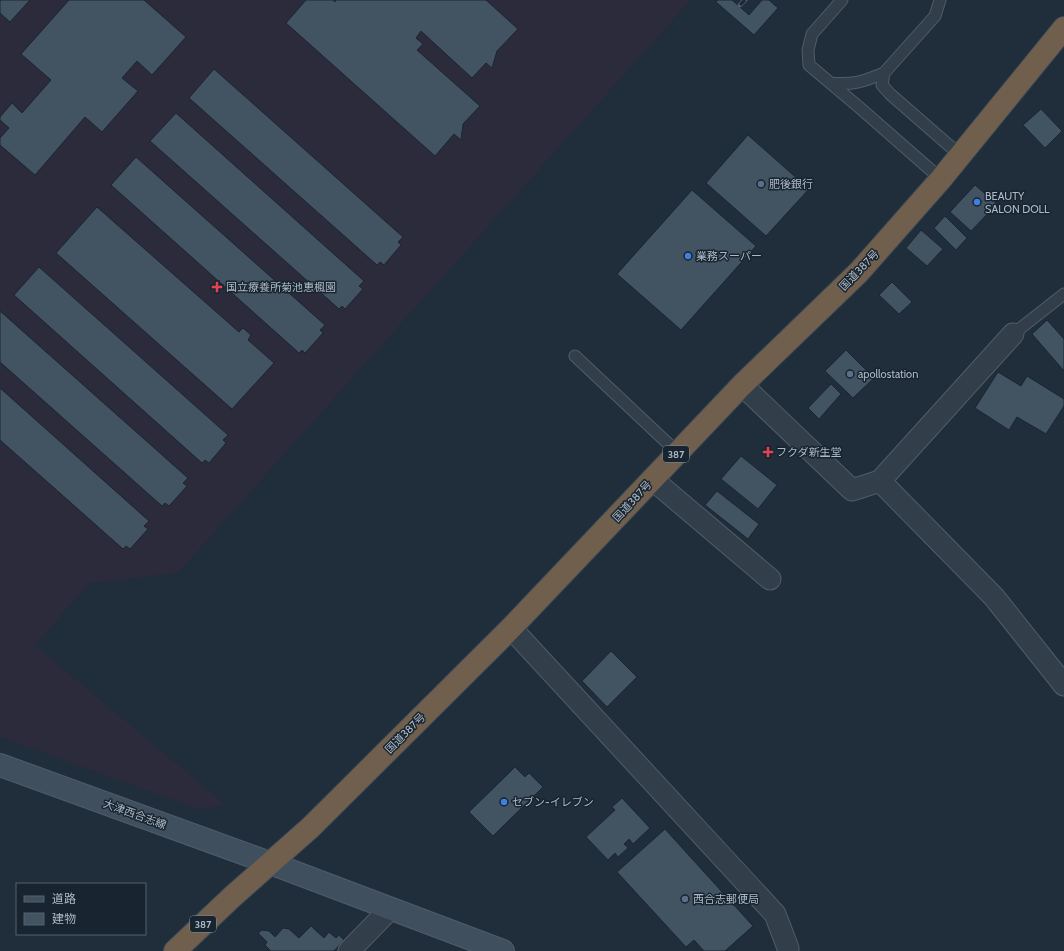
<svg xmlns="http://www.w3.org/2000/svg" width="1064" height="951" font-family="Cabin,'Noto Sans JP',sans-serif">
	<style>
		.medical { fill: #2b2b3b }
		.building { fill: #425462; stroke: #1a2631 }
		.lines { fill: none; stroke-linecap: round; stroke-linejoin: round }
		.lane-casing { stroke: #505d68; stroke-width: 13 }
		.street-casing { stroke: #505d68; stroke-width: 23 }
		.secondary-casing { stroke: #505d68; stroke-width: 24 }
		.highway-casing { stroke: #3d4a55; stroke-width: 24 }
		.lane { stroke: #323f4a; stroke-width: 11 }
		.street { stroke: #323f4a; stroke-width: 21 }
		.secondary { stroke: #404f5e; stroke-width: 22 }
		.highway { stroke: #715f4e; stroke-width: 22 }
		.rail-casing { stroke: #546472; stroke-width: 4.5 }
		.rail { stroke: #18242f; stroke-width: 3; stroke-dasharray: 9; stroke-linecap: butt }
		.service-dot { fill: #5c6f8a; stroke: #18242f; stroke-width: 1.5 }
		.shop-dot { fill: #3f7fe0; stroke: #18242f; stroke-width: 1.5 }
		.health-dot { fill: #e0444e; stroke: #18242f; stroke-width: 1.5 }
		.labels { text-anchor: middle; stroke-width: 3; stroke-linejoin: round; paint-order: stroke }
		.shield { fill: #18242f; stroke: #808d99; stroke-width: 1 }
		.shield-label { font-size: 10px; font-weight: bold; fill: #adbac7 }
		.poi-label { font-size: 11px; fill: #adbac7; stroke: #18242f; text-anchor: start }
		.street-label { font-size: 11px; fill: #adbac7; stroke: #18242f }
	</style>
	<rect width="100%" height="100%" fill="#1f2e3a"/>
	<!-- medical -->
	<path class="medical" d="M0,0h691l-513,573 -88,10 -55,62 190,159 -24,6 -201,-73z"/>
	<!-- building -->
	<path class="building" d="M0,0h30l-20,22 -10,-9z
		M69,0h75l42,37 -34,38 -15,-14 -15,17 16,13 -36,41 -17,-15 -50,58 -35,-30v-7l9,-10 -9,-8v-3l12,-14 10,10 29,-33 -30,-26z
		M306,0h27l2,2 1,-2h150l32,29 -21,22 -5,17 -6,-5 -14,15 -51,-47 -5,7 7,6 -6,6 63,56 -17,18 -2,16 -7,-6 -19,22 -149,-133z
		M718,0h14l17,15 13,-15h7l9,8 -24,27 -38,-33z
		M214,69l189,168 -5,5 3,3 -17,20 -4,-3 -3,3 -188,-167z
		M1041,109l21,22 -17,17 -22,-23z
		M176,113l188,168 -5,5 4,3 -18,20 -3,-3 -3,3 -189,-168z
		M748,135l61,54 -43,47 -60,-53z
		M136,157l189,168 -5,5 3,3 -18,20 -3,-3 -3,3 -188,-168z
		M975,185l22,19 -26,27 -21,-19z
		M692,190l64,56 -75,84 -64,-56z
		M97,207l142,125 4,-4 8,7 -3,5 26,23 -42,46 -176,-156z
		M945,216l22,22 -11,12 -22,-22z
		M921,230l22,19 -16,17 -21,-18z
		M39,267l189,168 -5,5 3,3 -17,20 -4,-3 -3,3 -188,-168z
		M892,282l20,20 -13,12 -20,-19z
		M0,311l188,167 -5,5 4,3 -18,20 -4,-3 -3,3 -162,-144z
		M1047,320l17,19v32l-32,-37z
		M846,350l28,28 -21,20 -28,-27z
		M998,372l23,14 6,-10 37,23v7l-18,28 -29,-17 -8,13 -34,-22z
		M831,384l10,10 -22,25 -11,-11z
		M0,388l149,133 -5,5 4,3 -18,20 -4,-3 -3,3 -123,-109z
		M741,456l36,29 -19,24 -37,-30z
		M717,491l42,33 -11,15 -43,-34z
		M611,651l26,26 -30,30 -25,-26z
		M515,767l10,10 4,-4 14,14 -50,49 -24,-24z
		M622,798l28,30 -17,16 -4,-5 -5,5 4,4 -10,9 -3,-4 -7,7 -22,-23 29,-27 -3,-3z
		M665,829l88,97 -28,25h-21l-10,-11 -8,7 -69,-75z
		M311,926l13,12 5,-6 7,6 3,-3 5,5 -10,11h-63l-6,-6 2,-3 -9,-9 4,-3 7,1 6,6 8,-9 6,1 10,9z"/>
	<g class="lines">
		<defs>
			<path id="lane" d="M842,0l-30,34 -4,16 1,15 51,43 81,71
				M940,0l-5,16 -51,57 -2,12 8,9 70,61
				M830,83c24,2 32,-1 54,-10
				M1013,334l51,-40
				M575,356l102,96"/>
			<path id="street" d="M742,385l110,105 28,-9 114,116 70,88
				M652,479l118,100
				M880,481l133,-147
				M511,628l264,286 13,34v3
				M349,951l41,-42"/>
			<path id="secondary" d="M0,765l270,98 233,88"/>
			<path id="highway" d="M175,951l57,-54 79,-70 200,-199 231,-243 117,-113 82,-93 123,-151"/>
		</defs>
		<!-- lane casing -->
		<use href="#lane" class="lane-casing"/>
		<!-- street casing -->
		<use href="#street" class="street-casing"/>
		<!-- secondary casing -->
		<use href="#secondary" class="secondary-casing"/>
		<!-- highway casing -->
		<use href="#highway" class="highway-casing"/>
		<!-- lane -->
		<use href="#lane" class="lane"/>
		<!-- street -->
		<use href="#street" class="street"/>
		<!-- secondary -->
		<use href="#secondary" class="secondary"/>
		<!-- highway -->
		<use href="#highway" class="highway"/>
		<defs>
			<path id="rail" d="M740,5l5,-5"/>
		</defs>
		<!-- rail casing -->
		<use href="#rail" class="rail-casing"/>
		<!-- rail -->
		<use href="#rail" class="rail"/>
	</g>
	<!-- markers -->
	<g class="service-dot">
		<circle cx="761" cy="184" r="4"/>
		<circle cx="850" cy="374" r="4"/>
		<circle cx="685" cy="899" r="4"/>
	</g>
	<g class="shop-dot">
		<circle cx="977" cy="202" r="4"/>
		<circle cx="688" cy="256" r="4"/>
		<circle cx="504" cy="802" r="4"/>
	</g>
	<g class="health-dot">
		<path d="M215 281h4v4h4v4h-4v4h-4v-4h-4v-4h4z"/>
		<path d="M766 446h4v4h4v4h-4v4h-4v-4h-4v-4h4z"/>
	</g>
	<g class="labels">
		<!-- shield labels -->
		<g class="shield">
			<rect x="663" y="446" width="26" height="16" rx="3"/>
			<rect x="190" y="916" width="26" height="16" rx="3"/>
		</g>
		<g class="shield-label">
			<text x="676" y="458">387</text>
			<text x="203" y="928">387</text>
		</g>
		<!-- poi labels -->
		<g class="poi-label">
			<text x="769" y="188">肥後銀行</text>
			<text x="985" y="200">BEAUTY<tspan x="985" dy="13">SALON DOLL</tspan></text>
			<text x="696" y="260">業務スーパー</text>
			<text x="226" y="291">国立療養所菊池恵楓園</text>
			<text x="858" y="378">apollostation</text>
			<text x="776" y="456">フクダ新生堂</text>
			<text x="512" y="806">セブン-イレブン</text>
			<text x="693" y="903">西合志郵便局</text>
		</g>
		<!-- street labels -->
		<g class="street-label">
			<text transform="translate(859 270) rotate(-46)" y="4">国道387号</text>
			<text transform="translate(632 501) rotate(-47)" y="4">国道387号</text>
			<text transform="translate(405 733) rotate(-45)" y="4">国道387号</text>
			<text transform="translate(135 814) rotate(20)" y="4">大津西合志線</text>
		</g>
	</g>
	<!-- legend -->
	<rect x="16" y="883" width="130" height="52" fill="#18242f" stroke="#54606c"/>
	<rect x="24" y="896" width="20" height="6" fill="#404f5e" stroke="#54606c"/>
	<text x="52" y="903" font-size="12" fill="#adbac7">道路</text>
	<rect x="24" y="913" width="20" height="12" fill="#425462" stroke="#54606c"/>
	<text x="52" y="923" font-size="12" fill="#adbac7">建物</text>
</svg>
